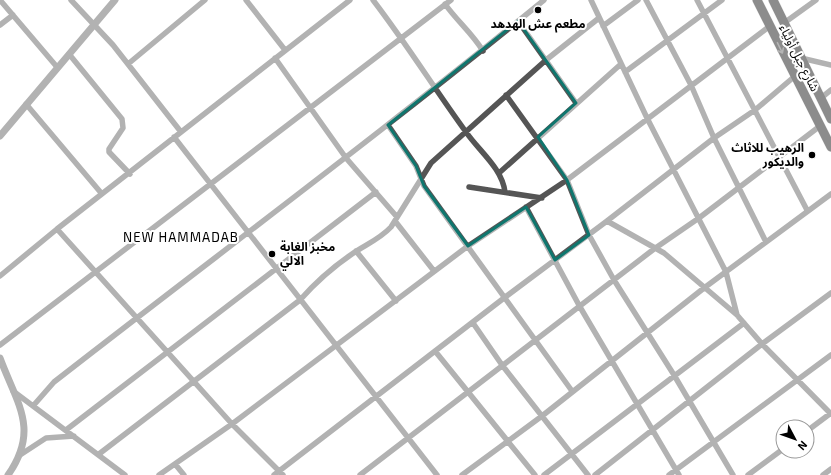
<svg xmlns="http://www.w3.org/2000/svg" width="831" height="475" font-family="'Exo 2','Noto Sans Arabic',sans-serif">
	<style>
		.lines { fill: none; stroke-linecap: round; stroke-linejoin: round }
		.primary-casing { stroke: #dbdbdb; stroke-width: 10 }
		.minor { stroke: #555; stroke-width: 5.5 }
		.tertiary { stroke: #555; stroke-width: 7 }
		.primary { stroke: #000; stroke-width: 9 }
		.oneway { stroke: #595959 }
		.marked { fill: none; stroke: #0f766e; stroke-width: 3; stroke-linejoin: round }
		.poi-dot { fill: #000; stroke: #fff; stroke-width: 1.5 }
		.labels { text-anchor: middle; stroke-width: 4; stroke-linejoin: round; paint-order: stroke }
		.poi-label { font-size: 12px; font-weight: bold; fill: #000; stroke: #fff }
		.street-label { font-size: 12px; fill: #000; stroke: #fff }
		.neighbourhood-label { font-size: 13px; letter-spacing: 1px; fill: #000; stroke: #fff }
	</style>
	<rect width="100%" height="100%" fill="#fff"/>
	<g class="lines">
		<defs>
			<path id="primary" d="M757,0l74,147
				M773,0l58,119"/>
		</defs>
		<!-- primary casing -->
		<use href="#primary" class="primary-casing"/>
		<!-- minor -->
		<path class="minor" d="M0,0l57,67
			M71,0l42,45 68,87
			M246,0l39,50
			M373,0c33,43 61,88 93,132 13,19 36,36 39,60
			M591,0l56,118 79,154 11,43
			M646,0l45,85 23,53 52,104
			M697,0l110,210
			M445,4c12,17 27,29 38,47
			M518,21l58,82
			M784,23l32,-23
			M0,25l13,-10
			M603,26l35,-26
			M69,54l53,65 1,9 -14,21v3l21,22
			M275,58l71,100 51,59
			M801,58l30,7
			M128,64l77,-64
			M625,72l97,-72
			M506,95l61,85 22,55 25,45 60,95 59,100
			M821,98l10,-8
			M26,104l76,90
			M388,125l28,41 8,20 148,205
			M174,137l263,338
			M499,173l122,-109
			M469,187l73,11
			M526,207l54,100 99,168
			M395,221l39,50
			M607,221l57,32 73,62 25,29 69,70
			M57,229l175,195 51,51
			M356,251l40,50
			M0,276l57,-47 293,-229
			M473,323l29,42 86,110
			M0,345l451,-345
			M435,351l100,124
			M13,391l112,84
			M33,406l21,-24c163,-127 330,-251 490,-382
			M66,430l310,-238
			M807,431l24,-18
			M99,454l201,-154c15,-17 33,-33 52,-46 13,-9 28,-15 39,-27l40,-64 115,-103 53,-42
			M20,455l26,-17 28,-2
			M175,464l9,11
			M159,475l73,-51 236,-178 99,-66 203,-154
			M274,475l230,-177 103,-77 107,-83 41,-28 40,-34
			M360,475l294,-226 45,-31 121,-92
			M462,475l80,-59 162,-128 127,-94
			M544,475l200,-152
			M595,475l167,-131 69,-51
			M669,475l162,-120
			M748,475l35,-26
			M823,475l8,-6"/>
		<!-- tertiary -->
		<path class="tertiary" d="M0,136l115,-136
			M0,358c17,46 40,71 8,117"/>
		<!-- primary -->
		<use href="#primary" class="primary"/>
	</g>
	<!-- one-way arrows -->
	<defs><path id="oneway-shaft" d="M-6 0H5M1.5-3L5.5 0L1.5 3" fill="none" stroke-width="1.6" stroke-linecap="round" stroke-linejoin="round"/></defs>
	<use class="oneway" href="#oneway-shaft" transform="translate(780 48) rotate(64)"/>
	<!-- marked area -->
	<path d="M0 0H831V475H0ZM518,21l58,82 -38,34 29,43 22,55 -34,25 -29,-53 -58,39 -44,-60 -8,-20 -28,-41z" fill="#fff" fill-opacity=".55" fill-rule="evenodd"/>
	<path class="marked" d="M518,21l58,82 -38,34 29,43 22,55 -34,25 -29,-53 -58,39 -44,-60 -8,-20 -28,-41z"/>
	<!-- markers -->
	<g class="poi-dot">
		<circle cx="538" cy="10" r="4"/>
		<circle cx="812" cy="155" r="4"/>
		<circle cx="272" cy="254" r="4"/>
	</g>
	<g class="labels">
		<!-- poi labels -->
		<g class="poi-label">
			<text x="538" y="28">مطعم عش الهدهد</text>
			<text x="804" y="152" text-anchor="end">الرهيب للاثاث<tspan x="804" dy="14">والديكور</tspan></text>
			<text x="280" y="251" text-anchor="start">مخبز الغابة<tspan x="280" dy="14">الالي</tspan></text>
		</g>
		<!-- street labels -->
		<g class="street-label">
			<text transform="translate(799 58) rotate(63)" y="4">شارع جبل أولياء</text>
		</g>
		<!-- neighbourhood labels -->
		<g class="neighbourhood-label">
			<text x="181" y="242">NEW HAMMADAB</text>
		</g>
	</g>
	<!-- north arrow -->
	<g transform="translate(795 439) rotate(131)"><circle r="19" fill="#ffffff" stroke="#999999"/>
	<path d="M0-3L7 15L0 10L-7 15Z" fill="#000000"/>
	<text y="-6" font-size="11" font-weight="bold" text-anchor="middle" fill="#000000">N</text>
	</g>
</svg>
